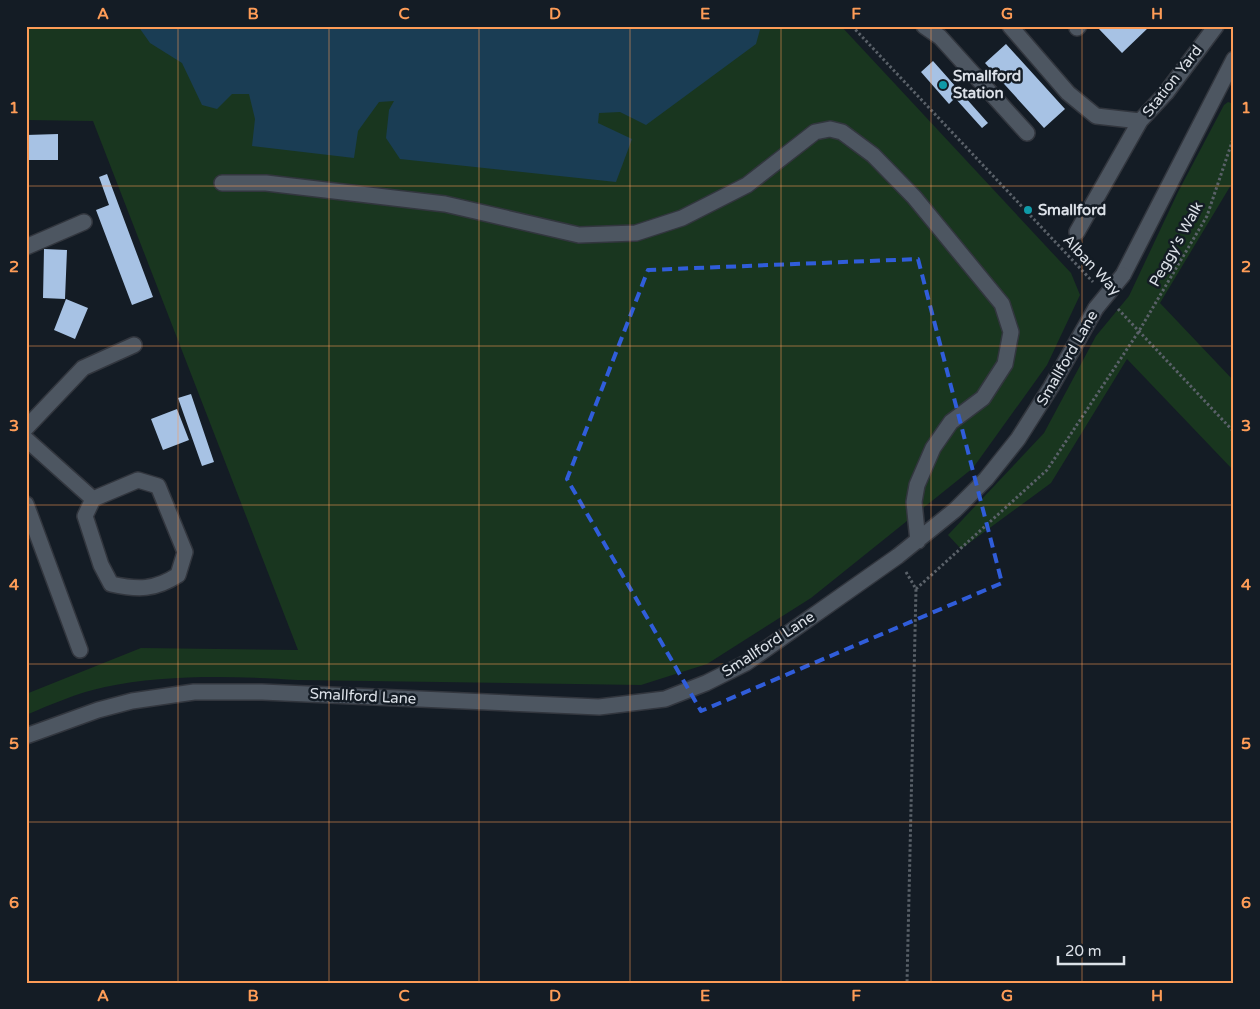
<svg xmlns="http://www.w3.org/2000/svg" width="1260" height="1009" font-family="'Varela Round',sans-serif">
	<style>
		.green { fill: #19361f }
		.water { fill: #1a3d54 }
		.building { fill: #a7c2e4 }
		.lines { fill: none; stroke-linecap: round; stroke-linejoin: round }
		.minor-casing { stroke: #32363e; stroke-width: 18 }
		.path { stroke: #5a6169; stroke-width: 3; stroke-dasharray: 2.5 2.5; stroke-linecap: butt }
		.minor { stroke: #4d5661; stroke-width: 15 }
		.minor-bridge-casing { stroke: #32363e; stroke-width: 18; stroke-linecap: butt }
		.minor-bridge { stroke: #4d5661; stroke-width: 15 }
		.marked { fill: none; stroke: #305dda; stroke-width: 4; stroke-dasharray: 10 6; stroke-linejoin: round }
		.grid { fill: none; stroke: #fe9c57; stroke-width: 1; stroke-opacity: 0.55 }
		.culture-dot { fill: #0f9aa8; stroke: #141c25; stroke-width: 2 }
		.labels { text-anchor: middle; stroke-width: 5; stroke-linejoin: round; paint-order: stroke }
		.poi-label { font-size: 15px; font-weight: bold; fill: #dce1e8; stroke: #141c25; text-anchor: start }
		.street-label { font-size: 15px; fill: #dce1e8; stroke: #141c25 }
		.neatline { fill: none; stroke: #fe9c57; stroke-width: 2 }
		.grid-label { font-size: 16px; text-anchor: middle; font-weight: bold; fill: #fe9c57 }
	</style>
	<rect width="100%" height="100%" fill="#141c25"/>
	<!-- green -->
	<path class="green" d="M26,26h815l230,247 9,22 -33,70 -74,103 -162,130 -104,66 -66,21 -343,-5c-60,-4 -134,-6 -193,7 -28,6 -53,17 -79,28v-21l115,-46 157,2 -205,-529 -67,-1z
		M1228,102l6,2v76l-74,123 74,78v90l-107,-112 -76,124 -90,66 -13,-14 96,-102 52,-97 33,-40 49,-104 46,-87z"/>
	<!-- water -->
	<path class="water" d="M138,26h623l-5,18 -110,81 -26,-13 -21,1 -1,10 34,16 -16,43 -216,-23 -14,-21 3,-28 5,-9 -15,1 -21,29 -4,27 -102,-12 3,-27 -6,-25h-17l-15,15 -15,-4 -20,-42 -32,-20z"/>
	<!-- building -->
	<path class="building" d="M1100,26h47l1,2 -26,25 -24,-25z
		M1006,44l59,65 -21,19 -59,-65z
		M933,61l55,62 -6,5 -27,-30 -6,6 -28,-32z
		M58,134v26h-30l1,73h-3v-98z
		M107,174l46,123 -21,8 -36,-95 13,-5 -10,-28z
		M44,249l23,1 -2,49 -22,-1z
		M66,299l22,9 -13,31 -21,-9z
		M191,394l23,68 -12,4 -24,-68z
		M177,409l12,31 -26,10 -12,-31z"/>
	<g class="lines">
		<defs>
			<path id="minor" d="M924,26l16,11 87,96
				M1010,26l58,67 28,23 44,5 26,-28 50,-67
				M1077,28l2,-2
				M222,183h44l179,21 134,31 57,-2 46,-15 65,-33 68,-53 15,-3 12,3 31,23 41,42 88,107 9,28 -6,32 -22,34 -32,24 -18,26 -16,37 -3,17 4,39
				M1077,232l63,-111
				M26,247l58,-25
				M1123,275l111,-216
				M26,428l57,-60 51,-23
				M26,439l67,60
				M138,480l20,6 27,66 -7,23c-23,15 -40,15 -67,9l-10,-19 -16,-49 8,-17z
				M26,504l54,146
				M26,736l72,-26 34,-9 62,-9h68l337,15 66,-8 41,-16 40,-20 152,-107 57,-46 31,-31 32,-40 33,-52 45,-79"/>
		</defs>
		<!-- minor casing -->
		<use href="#minor" class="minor-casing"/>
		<!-- path -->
		<path class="path" d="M852,26l241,256
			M1118,309l116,123
			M906,572l10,17 -9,394
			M916,589l131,-119 92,-139 68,-115 27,-80"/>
		<!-- minor -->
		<use href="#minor" class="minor"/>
		<defs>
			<path id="minor-bridge" d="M1096,308l27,-33"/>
		</defs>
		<!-- minor-bridge casing -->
		<use href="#minor-bridge" class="minor-bridge-casing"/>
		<!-- minor-bridge -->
		<use href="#minor-bridge" class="minor-bridge"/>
	</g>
	<!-- marked area -->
	<path class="marked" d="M918,259l84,324 -301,128 -134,-232 81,-209z"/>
	<!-- grid -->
	<path class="grid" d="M178,26v957M329,26v957M479,26v957M630,26v957M781,26v957M931,26v957M1082,26v957M26,186h1208M26,346h1208M26,505h1208M26,664h1208M26,822h1208"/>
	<!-- markers -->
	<g class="culture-dot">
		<circle cx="943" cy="85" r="5"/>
		<circle cx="1028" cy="210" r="5"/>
	</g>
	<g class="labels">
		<!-- poi labels -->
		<g class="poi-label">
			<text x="953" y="81">Smallford<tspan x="953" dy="17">Station</tspan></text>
			<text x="1038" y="215">Smallford</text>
		</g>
		<!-- street labels -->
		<g class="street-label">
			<text transform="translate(1172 81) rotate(-52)" y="5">Station Yard</text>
			<text transform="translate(1176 244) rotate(-61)" y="5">Peggy's Walk</text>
			<text transform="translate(1092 265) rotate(47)" y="5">Alban Way</text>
			<text transform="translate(1067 358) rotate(-60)" y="5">Smallford Lane</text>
			<text transform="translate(768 644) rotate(-33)" y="5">Smallford Lane</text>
			<text transform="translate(363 696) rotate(3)" y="5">Smallford Lane</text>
		</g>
	</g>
	<!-- border -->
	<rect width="1260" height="1009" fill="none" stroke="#141c25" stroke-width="55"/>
	<!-- scale -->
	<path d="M1058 956v8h66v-8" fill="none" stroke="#dce1e8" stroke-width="2.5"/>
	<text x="1065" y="956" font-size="15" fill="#dce1e8" stroke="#141c25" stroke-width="4" paint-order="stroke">20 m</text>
	<rect x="28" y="28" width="1204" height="954" class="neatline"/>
	<g class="grid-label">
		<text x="103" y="19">A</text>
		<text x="253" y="19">B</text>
		<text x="404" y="19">C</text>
		<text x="555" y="19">D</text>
		<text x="705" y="19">E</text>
		<text x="856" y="19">F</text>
		<text x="1007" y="19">G</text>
		<text x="1157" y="19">H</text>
		<text x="14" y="113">1</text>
		<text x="1246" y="113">1</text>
		<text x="14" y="272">2</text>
		<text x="1246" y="272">2</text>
		<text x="14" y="431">3</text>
		<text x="1246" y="431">3</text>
		<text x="14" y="590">4</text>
		<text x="1246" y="590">4</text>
		<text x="14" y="749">5</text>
		<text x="1246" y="749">5</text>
		<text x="14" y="908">6</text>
		<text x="1246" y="908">6</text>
		<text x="103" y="1001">A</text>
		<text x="253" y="1001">B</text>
		<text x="404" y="1001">C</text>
		<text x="555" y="1001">D</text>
		<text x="705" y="1001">E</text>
		<text x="856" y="1001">F</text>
		<text x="1007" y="1001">G</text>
		<text x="1157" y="1001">H</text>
	</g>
</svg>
